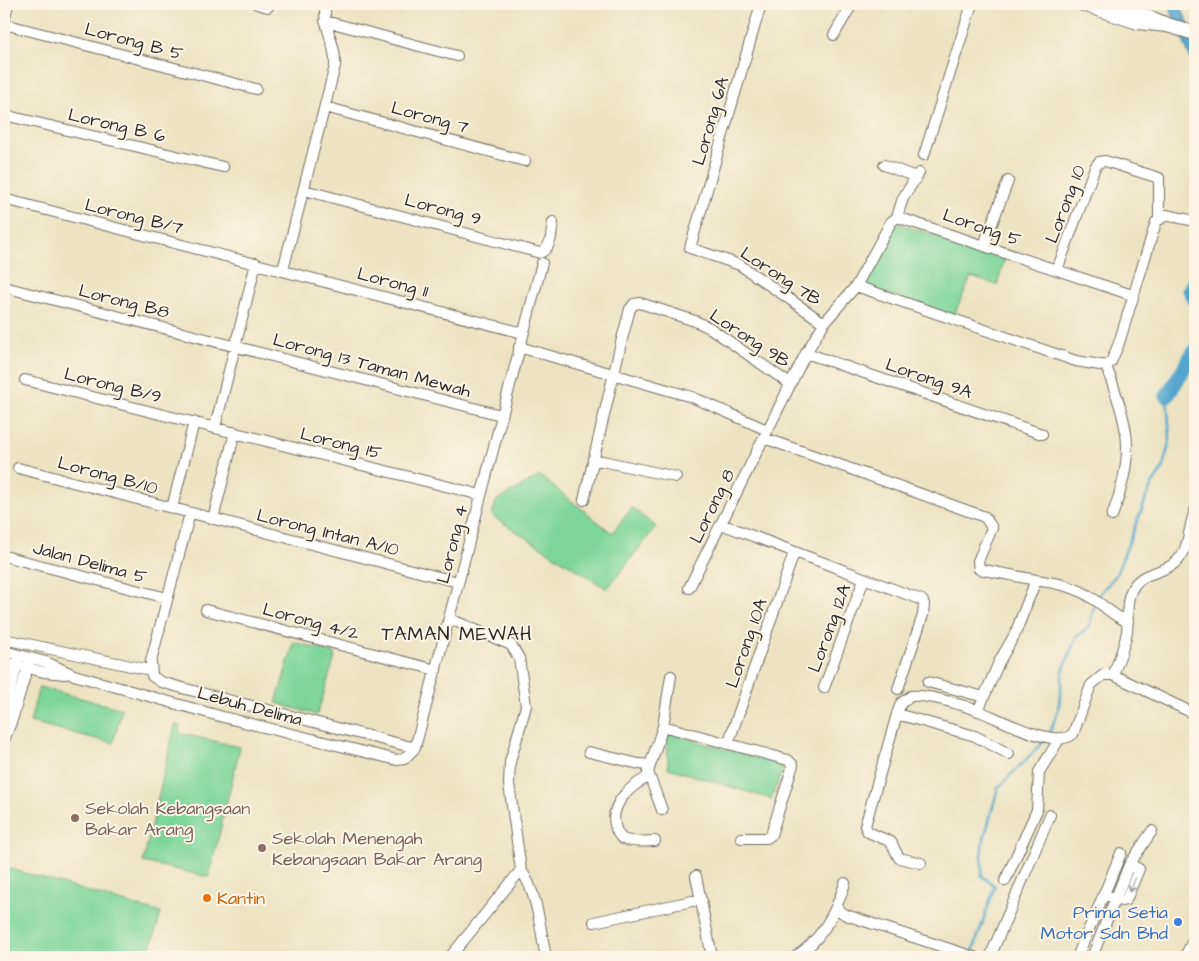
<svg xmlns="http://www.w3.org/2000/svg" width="1199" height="961" font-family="'Architects Daughter',sans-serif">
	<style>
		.green { fill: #7dd59a; stroke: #548062 }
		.water { fill: #54a6cf; stroke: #40687d }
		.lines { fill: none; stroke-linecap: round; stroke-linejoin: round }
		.stream { stroke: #54a6cf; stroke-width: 2.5 }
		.river { stroke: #54a6cf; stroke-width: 15 }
		.street-casing { stroke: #6e6b60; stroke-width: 12 }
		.secondary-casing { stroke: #6e6b60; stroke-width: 16 }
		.street { stroke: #fff; stroke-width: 10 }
		.secondary { stroke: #fff; stroke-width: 14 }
		.oneway { stroke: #a0a0a0 }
		.education-dot { fill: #8d6e63; stroke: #fcf5e5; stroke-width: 2 }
		.food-dot { fill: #e8710a; stroke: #fcf5e5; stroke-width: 2 }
		.shop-dot { fill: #3f7fe0; stroke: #fcf5e5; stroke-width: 2 }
		.labels { text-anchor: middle; stroke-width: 4; stroke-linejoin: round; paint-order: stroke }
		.street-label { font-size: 18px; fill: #2b2b2b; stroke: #fcf5e5 }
		.education-label { font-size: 18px; fill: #785e54; stroke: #fcf5e5; text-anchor: start }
		.food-label { font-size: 18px; fill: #c56008; stroke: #fcf5e5; text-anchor: start }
		.shop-label { font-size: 18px; fill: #366cbe; stroke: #fcf5e5; text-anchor: end }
		.neighbourhood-label { font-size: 19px; letter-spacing: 1px; fill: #2b2b2b; stroke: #fcf5e5 }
	</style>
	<rect width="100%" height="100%" fill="#fcf5e5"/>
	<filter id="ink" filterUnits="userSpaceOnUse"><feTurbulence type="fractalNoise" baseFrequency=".02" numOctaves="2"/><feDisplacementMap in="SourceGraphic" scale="10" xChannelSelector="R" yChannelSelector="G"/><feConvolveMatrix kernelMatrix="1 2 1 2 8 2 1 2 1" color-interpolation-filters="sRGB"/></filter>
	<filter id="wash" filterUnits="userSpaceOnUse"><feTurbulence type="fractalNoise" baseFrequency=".0096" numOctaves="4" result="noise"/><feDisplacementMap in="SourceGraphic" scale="20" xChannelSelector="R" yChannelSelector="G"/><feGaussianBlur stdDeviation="1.12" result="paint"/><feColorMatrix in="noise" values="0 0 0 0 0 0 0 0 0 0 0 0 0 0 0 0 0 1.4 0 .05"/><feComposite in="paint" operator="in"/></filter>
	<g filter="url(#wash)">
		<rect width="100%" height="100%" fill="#ebe3c1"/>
		<!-- green -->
		<path class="green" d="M896,223l109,35 -8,27 -26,-8 -17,38 -94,-30z
			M540,476l72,57 20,-25 24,19 -49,62 -115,-73 4,-15z
			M294,642l42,12 -19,61 -41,-12z
			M39,687l83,22 -9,34 -83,-21z
			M175,725l5,1 -1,7 61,14 -31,130 -66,-15z
			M667,733l117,33 -13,33 -103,-31z
			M4,867l157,46 -13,44h-144z"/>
		<!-- water -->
		<path class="water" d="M1168,4h11l16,32v34z"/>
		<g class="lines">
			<!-- stream -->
			<path class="stream" d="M1096,598l20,-23 35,-89 11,-16 8,-30 -3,-44
				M1049,734l9,-23 5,-40 13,-34 13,-10 6,-24
				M972,954l23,-68 -13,-10v-30l16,-58 47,-48"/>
			<!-- river -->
			<path class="river" d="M1195,281l-5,9 5,10
				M1167,396l28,-46"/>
		</g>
	</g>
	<g filter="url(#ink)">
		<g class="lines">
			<defs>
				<path id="street" d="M257,4l11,3
					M761,4l-71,244 50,17 84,58
					M4,21l4,-17
					M325,21l132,35
					M4,24l252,65
					M834,35l18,-31
					M325,107l200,54
					M4,115l219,52
					M924,155l48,-151
					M884,165l32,12
					M304,190l236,63c12,-5 11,-19 13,-31
					M4,199l519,134
					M897,217l6,-19 16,-25
					M984,245l24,-64
					M283,270l52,-204c2,-22 -14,-41 -9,-62
					M1057,270l38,-103 4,-5 6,-1 54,17v40
					M856,286l220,75 30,5 5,-4 8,-19 37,-121 10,-7 29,6
					M4,287l497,128
					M519,347l173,50 75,33
					M806,353l236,81
					M1106,366c8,21 17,45 20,67 4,26 -5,59 -14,83
					M25,380l456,115
					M215,427l41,-164
					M764,438l221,79 7,11 -14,33 1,8 57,11 -21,54 -16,28 -21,49
					M593,459l83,18
					M18,468l440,114
					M584,500l38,-161 8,-30 4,-5 6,-1 55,18 15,7 80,56
					M172,508l22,-86
					M190,513l-39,148 1,15 9,6 25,7 229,59
					M213,519l22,-87
					M721,524l201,76 2,4 -1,11 -25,74
					M4,556l163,42
					M1036,580c20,3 39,6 56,18 13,8 21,18 36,24
					M689,588l117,-235 18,-30 32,-37 35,-64 6,-5 235,78
					M206,610l230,60
					M450,619l61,26 8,13 7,48 -16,56 -1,22 12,86c17,24 19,59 25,87
					M4,639l146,31
					M4,651l42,11 28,13 149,42 174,43 7,-1 11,-11 127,-485
					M4,662l40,10 22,2
					M1113,675c5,-14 12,-29 14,-44 2,-15 -2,-28 5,-42 10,-19 31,-14 45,-28 13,-12 11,-34 18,-50
					M671,676l-8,50 125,34 5,5 -22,70 -4,3h-26
					M928,682l56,15
					M824,688l40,-109
					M4,713l14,-52
					M897,714l78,22 34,18
					M4,740l8,-20 18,-62
					M728,744l66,-191
					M589,752l50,12 11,1
					M648,777c-17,9 -38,26 -33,48 1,5 4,11 8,14 8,4 23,2 32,2
					M662,810l-14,-38 15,-46
					M1121,853l-17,41 18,7 4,-1 13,-31 -10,-4
					M921,863l-22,-5 -8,-16 -23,-10 -3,-6 32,-112 4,-11 10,-7c16,-2 52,9 68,15 19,7 77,39 94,23l18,-49 12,-10h10l82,39
					M696,876l16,81
					M1005,881l32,-71 2,-38 21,-34
					M837,909l9,6 128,42
					M594,922l98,-21h10
					M450,957l71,-87
					M795,957c27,-17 41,-44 50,-74
					M990,957l60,-142
					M1077,957l27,-63
					M1092,957l37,-92 23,-34
					M1185,957l10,-21"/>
				<path id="secondary" d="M1083,4l55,18 29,3
					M1116,4l51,21 28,8"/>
			</defs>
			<!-- street casing -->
			<use href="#street" class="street-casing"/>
			<!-- secondary casing -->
			<use href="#secondary" class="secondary-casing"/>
			<!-- street -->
			<use href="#street" class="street"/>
			<!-- secondary -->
			<use href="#secondary" class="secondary"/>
		</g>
		<!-- one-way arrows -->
		<defs><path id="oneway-shaft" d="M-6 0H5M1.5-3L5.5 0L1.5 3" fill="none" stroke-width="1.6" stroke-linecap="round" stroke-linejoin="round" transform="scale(1.25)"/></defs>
		<use class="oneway" href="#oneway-shaft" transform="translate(1132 885) rotate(113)"/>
	</g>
	<!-- markers -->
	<g class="education-dot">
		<circle cx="75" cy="818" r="5"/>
		<circle cx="262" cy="848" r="5"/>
	</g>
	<circle class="food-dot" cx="207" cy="898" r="5"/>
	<circle class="shop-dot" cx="1178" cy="922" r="5"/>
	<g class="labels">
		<!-- street labels -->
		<g class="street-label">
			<text transform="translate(134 41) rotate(15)" y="6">Lorong B 5</text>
			<text transform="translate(430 117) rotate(15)" y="6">Lorong 7</text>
			<text transform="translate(710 121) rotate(-74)" y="6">Lorong 6A</text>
			<text transform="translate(117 125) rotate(13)" y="6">Lorong B 6</text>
			<text transform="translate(1065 204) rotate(-69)" y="6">Lorong 10</text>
			<text transform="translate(443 209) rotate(15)" y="6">Lorong 9</text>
			<text transform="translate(134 216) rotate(14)" y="6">Lorong B/7</text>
			<text transform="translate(982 227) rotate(19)" y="6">Lorong 5</text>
			<text transform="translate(781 276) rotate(33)" y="6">Lorong 7B</text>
			<text transform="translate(393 282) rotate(15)" y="6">Lorong 11</text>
			<text transform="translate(124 301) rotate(14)" y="6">Lorong B8</text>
			<text transform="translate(750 338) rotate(33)" y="6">Lorong 9B</text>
			<text transform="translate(372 365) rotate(15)" y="6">Lorong 13 Taman Mewah</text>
			<text transform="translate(929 378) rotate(19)" y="6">Lorong 9A</text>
			<text transform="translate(113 385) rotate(14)" y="6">Lorong B/9</text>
			<text transform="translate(341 443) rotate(14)" y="6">Lorong 15</text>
			<text transform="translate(108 475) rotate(15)" y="6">Lorong B/10</text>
			<text transform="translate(712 506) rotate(-64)" y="6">Lorong 8</text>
			<text transform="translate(328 532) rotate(14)" y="6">Lorong Intan A/10</text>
			<text transform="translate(452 544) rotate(-76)" y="6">Lorong 4</text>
			<text transform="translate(90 562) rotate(15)" y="6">Jalan Delima 5</text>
			<text transform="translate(311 621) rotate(15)" y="6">Lorong 4/2</text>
			<text transform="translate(829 628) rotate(-70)" y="6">Lorong 12A</text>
			<text transform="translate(746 643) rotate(-71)" y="6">Lorong 10A</text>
			<text transform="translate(250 706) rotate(15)" y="6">Lebuh Delima</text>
		</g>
		<!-- education labels -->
		<g class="education-label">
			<text x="85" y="814">Sekolah Kebangsaan<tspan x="85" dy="21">Bakar Arang</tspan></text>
			<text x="272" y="844">Sekolah Menengah<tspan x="272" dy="21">Kebangsaan Bakar Arang</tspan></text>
		</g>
		<!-- food labels -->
		<g class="food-label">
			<text x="217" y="904">Kantin</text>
		</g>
		<!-- shop labels -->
		<g class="shop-label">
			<text x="1168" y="918">Prima Setia<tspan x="1168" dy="21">Motor Sdn Bhd</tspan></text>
		</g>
		<!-- neighbourhood labels -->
		<g class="neighbourhood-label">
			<text x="457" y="640">TAMAN MEWAH</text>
		</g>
	</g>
	<!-- margin -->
	<rect width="1199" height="961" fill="none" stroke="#fcf5e5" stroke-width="20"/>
</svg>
